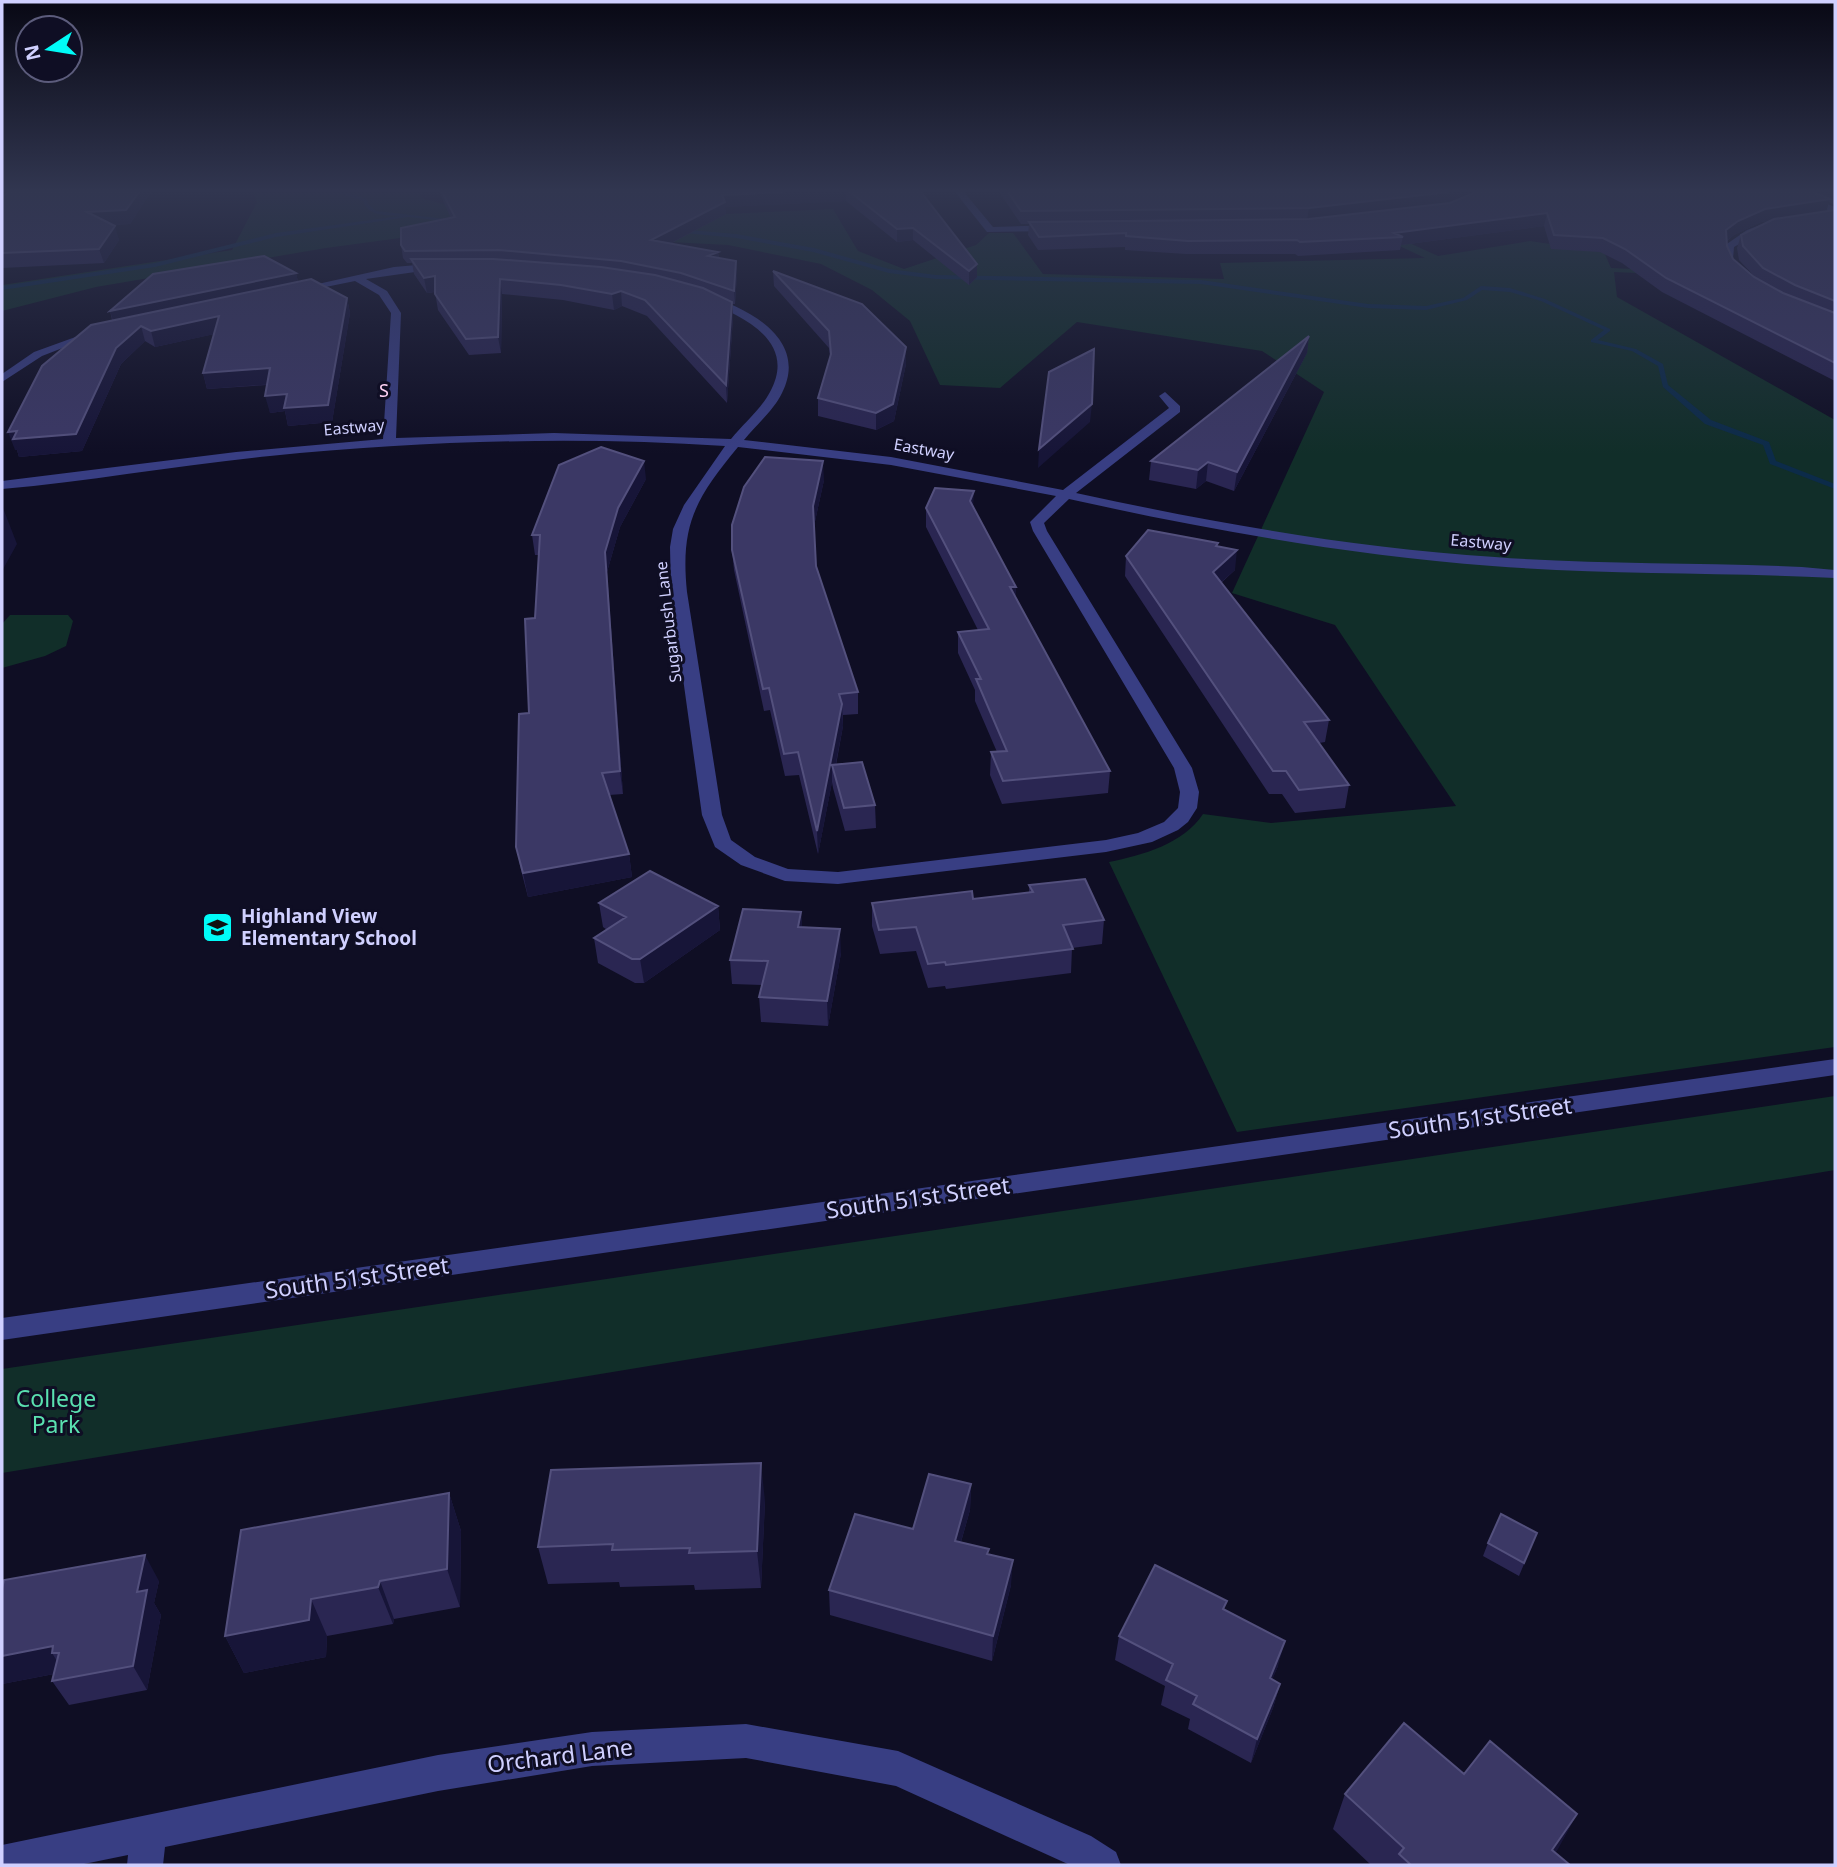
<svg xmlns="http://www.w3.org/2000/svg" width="1837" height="1867" font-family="'Noto Sans',sans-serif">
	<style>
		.green { fill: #112e29 }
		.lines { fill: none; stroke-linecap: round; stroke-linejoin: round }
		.stream { fill: #0c2b49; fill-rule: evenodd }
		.minor { fill: #383e83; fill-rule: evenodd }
		.wall { fill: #2a2652; fill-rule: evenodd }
		.shaded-wall { fill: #171538 }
		.building { fill: #3b3865; stroke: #53507d; stroke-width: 2 }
		.labels { text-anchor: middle; stroke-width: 6; stroke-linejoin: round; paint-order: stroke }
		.far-street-label { font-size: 16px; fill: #d0d0ff; stroke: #0f0e24 }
		.far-neighbourhood-label { font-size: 18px; letter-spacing: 2px; fill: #ffd2f4; stroke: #0f0e24 }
		.poi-label { font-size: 19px; font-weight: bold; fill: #d0d0ff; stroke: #0f0e24; text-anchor: start }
		.near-street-label { font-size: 23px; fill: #d0d0ff; stroke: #0f0e24 }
		.near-park-label { font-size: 23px; fill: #5ae1b0; stroke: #0f0e24 }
	</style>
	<rect width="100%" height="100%" fill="#0f0e24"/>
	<!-- green -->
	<path class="green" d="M253,192h167l1,6 57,15 158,5 197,-9 25,42 46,18 72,-24 13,-12h24l30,41 181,5 -4,-16 205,-5 -140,-66 89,35 64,29 92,-15 74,11 7,16 110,5 5,4 -112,-5 3,25 218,123v627l-598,85 -128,-270c34,-7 74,-18 94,-48l68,9 185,-17 -121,-181 -103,-32 92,-201 -62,-41 -185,-29 -77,66 -60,-3 -30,-64 -38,-31 -51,-26 -93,-19 -276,-14 -126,17 -230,39 -94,24v-26l230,-35 25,-48z
		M10,615h58l5,6 -7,25 -21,10 -43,12v-44z
		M1835,1096v74l-1833,303v-104z"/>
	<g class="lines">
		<!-- stream -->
		<path class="stream" d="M337,192h8l22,7 1,5 8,7 87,10 -3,2 -52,-6 -132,20 -121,30 -153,23v-4l153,-23 121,-30 124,-17c-15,-1 -32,0 -37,-15z
			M677,229l59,5 78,14 75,21 47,6 265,5 167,24 58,2 37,-8 18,-12 29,2 35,11 65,30v2l-12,9 38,9 27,15 5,21 43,35 58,22 7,19 59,23v5l-65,-25 -7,-19 -58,-21 -42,-37 -5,-21 -26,-15 -41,-9v-2l13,-10 -63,-29 -31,-9 -28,-2 -15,10 -41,10 -58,-2 -167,-24 -265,-5 -47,-6 -76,-21 -77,-14 -61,-6z"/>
		<!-- minor -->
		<path class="minor" d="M955,192h9l29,35 62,-2 5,3 -5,3 -68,1z
			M1785,192h12l38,15v6z
			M1763,224l8,2 -37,21 -1,12 13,16 -8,2 -15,-18 1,-13 23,-16z
			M440,263l5,3 -2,2 -77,11 21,12 14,22 -5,125 158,-5 177,6c12,-15 30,-30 39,-47 28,-51 -28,-77 -67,-91l-1,-2 5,-3c42,12 102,44 75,97 -8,17 -26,32 -38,47l147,17 172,33 106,-82 -10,-12 6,-4 15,14v6l-104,81c139,30 277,55 419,64 102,8 204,5 307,10l33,3v8c-114,-6 -229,-3 -343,-12 -144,-11 -283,-36 -423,-67l-25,24 3,8 145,237 7,24 -2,16 -9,14 -10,8 -26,12 -46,10 -268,32 -53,-3 -44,-16 -26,-18 -13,-32 -31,-223 -1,-45 3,-18 11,-24 41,-59c-152,-10 -304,-5 -455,10 -90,9 -179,25 -268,33v-8l234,-29 147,-13 8,-126 -12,-18 -24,-14 -59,12 -5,-3 103,-23zM738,447l153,18 165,31 -26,26 3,9 141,237 6,24 -2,16 -14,14 -26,11 -32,7 -268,32 -50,-3 -33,-12 -24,-17 -9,-25 -35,-223c-7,-68 9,-94 51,-145z
			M92,331l9,2 -59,23 -40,26v-8l32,-22z
			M1835,1059v16l-1833,265v-22z
			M746,1724l152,27 193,85 25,16 5,13h-51l-174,-79 -150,-28 -154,8 -154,25 -273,56 -2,18h-36l1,-10 -49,10h-77v-20l436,-90 154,-23z"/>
	</g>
	<!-- wall -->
	<path class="wall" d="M7,192h144l-21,32 -17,1 6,15 -15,23 -102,5v-70z
		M439,192h482l56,85 -8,8 -56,-45 -16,2 -51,-41 -121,6 1,7 -56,30 48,8 1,6 17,3 1,13 -2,30h-3l1,14 -6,85 -80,-87 -25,-10 -8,4 -51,-10 -61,-6 -1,59 -32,2 -31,-45 -3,-18 -8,1 -13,-19 -2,-11h-5l-4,-5 -2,-13 50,-27z
		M999,192h836v13l-6,-3 -3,9 9,-1v171l-173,-89 -40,-29 -22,-11 -49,-3 -7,-23 -143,19 -1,5 -102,6 -3,-2h-109l-61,-4v-3l-87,3 -10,-15 1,-11h-8zM1770,221l-29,14 -4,13 2,12 16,17 -22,-18 -6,-13v-5l7,-6 27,-13z
		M773,271l133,93 -12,57 -18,9 -58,-14v-18l12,-41 -1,-9 -55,-62z
		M296,273l2,9 49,16 3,15 -18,109 -44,4 -3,-15 -15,2 -3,-28 -60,4 -4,-16 11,-39 -59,13 -10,-6 -24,23 -39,87 -63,6 -2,-7h-2l97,-130 -2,-9z
		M1309,336l-2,17 -73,138 -28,-10 -10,8 -47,-9 2,-19z
		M646,479l-26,48 -13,45 16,222 -14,1 20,59 3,23 -104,20 -7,-27 -5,-23 13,-134 10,-158h-4l-3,-20z
		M824,480l-10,46 2,40 42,126v22l-15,1v11l-7,39 39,40 1,23 -31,3 -12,-43 -1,-6 -14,72 -19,-79 -14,1 -15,-66 -6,1 -30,-141 -2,-20z
		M926,508h47l43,79 -1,9 95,175 -2,22 -106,11 -12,-29 1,-23h6l-22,-51v-11l-17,-37v-21l20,-2 -52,-103z
		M1218,543v3l17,24 -14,13 108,137 -4,22 -6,1 30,42 -4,23 -50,5 -13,-19h-13l-144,-218 1,-20z
		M1029,885l75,35 -2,24 -30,4 -1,25 -125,16 -1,-3 -17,2 -12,-37 -36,3 -8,-28v-23l101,-4 56,-7z
		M599,903l119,3 2,24 -76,53h-9l-37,-20 -4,-25 13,-8 -4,-3z
		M801,912l1,15 39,26 -13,73 -67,-4 -2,-25 3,-12 -30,-1 -2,-24z
		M971,1484l-1,26 -9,32 28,12 22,31 -19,76 -162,-46 -1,-25 84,-61z
		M449,1493l12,38 -1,76 -66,12 -1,5 -66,12 -1,21 -82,16 -19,-37z
		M765,1501l-4,87 -66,2 -1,-5 -74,2 -1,-5 -71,2 -10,-37z
		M1537,1533l-18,43 -36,-20 5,-13z
		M159,1581l-5,22 7,12 -14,75 -78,15 -17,-24 2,-7 -52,10v-95z
		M1225,1610l53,56 -6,13 8,5 -7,24 -22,55 -63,-34 2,-10 -29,-14 4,-19 -50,-26 4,-24z
		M1464,1774l113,40 -22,39 15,12h-199l-38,-36 12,-35z"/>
	<!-- shaded-wall -->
	<path class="shaded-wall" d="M139,192h12l-21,32 -39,2 -4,-14z
		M783,192h63v9l-121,6 1,7 -74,39 -1,-13 71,-45z
		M1449,192h33l-37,13 -138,16 2,-13z
		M1830,199l-4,13 -65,10 -27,13 -12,9 4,-14 12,-9 27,-12z
		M1547,213l-3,13 -143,19 2,-8 -9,-4z
		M115,226l4,14 -15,23 -5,-14z
		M913,228v12l-16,2v-13z
		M718,252l1,13 -11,-9z
		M736,261l1,13 -2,30 -1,-13z
		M977,264v13l-8,8v-14z
		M296,273l3,13 -185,38 -4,-13z
		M435,276l3,15 -11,2 -3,-15z
		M500,279l2,15 -1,59 -3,-16z
		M621,291l1,15 -8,4 -2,-16z
		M347,298l3,15 -18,109 -44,4 -3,-15 -15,2 -5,-17z
		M732,302l1,16 -6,85 -1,-18z
		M219,316l5,16 -69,15 -4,-16z
		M141,326l4,15 -24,23 -39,87 -63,6 -2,-7h-2l-7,-18 9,-1 99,-83z
		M1309,336l-2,17 -73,138 3,-19z
		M906,347v17l-12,57 -18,9v-17z
		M270,368l4,16 -67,5 -4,-16z
		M1092,404l-2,18 -52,46 1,-19z
		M644,461l2,18 -26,48 -13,45 16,222 -3,-23 -15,-219 13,-44z
		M823,461l1,19 -10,46 -1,-20z
		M1208,462l-2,19 -10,8 2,-19z
		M974,491l-1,19 -3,-9z
		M3,508l14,36 -15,27v-60z
		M1237,550l-2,20 -25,22 3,-20z
		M1010,587h6l-1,20z
		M842,704l1,22 -9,47 -2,-8v17l-14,72 -1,-23z
		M629,854l3,23 -104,20 -5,-24z
		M718,906l2,24 -76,53 -4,-24z
		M801,912l2,24 -5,-9z
		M840,929l1,24 -13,73 -1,-25z
		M761,1463l4,38 -4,87 -4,-37z
		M971,1484l-1,26 -16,56 1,-25z
		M449,1493l12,38 -1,76 -13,-38z
		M145,1555l14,26 -5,22 7,12 -14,75 -14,-24 4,-74z
		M1013,1560l-2,25 -19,76 1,-25z
		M380,1581l14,38 -1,5 -15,-37z
		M311,1599l16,37 -1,21 -82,16 -19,-37z
		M1285,1641l-7,25 -15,36 7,-24z
		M53,1646l-1,7 12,19 -62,12v-28z
		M1280,1684l-7,24 -22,55 6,-24z
		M1577,1814l-19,35 -12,16 6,-15z"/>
	<!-- building -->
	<path class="building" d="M7,192h132l-13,18 -39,2 28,14 -16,23 -97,4v-55z
		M442,192h341l-61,3 3,7 -74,38 67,12 -10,4 28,5 -2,30 -53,-18 -60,-12 -122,-11 -94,1 -4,-6v-17l54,-11z
		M850,192h71l56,72 -8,7 -56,-43 -16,1z
		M1008,192h441l-140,16 -288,3z
		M1476,192h337l17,7 -65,10 -27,12 -12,9 1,16 6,13 21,18 29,16 52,20v50l-169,-85 -41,-29 -22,-11 -49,-3 -7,-22 -153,20 9,4 -103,5 -3,-2 -109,1 -62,-5v-3l-87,4 -10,-15 280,-3 141,-16z
		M1835,210v91l-40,-16 -32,-17 -20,-22 -2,-11 33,-16z
		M264,256l32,17 -186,38 43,-37z
		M411,259h82l108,8 54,8 48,13 29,14 -6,83 -81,-85 -24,-9 -9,3 -51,-9 -61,-6 -2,58 -32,2 -31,-45v-18l-11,2z
		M773,271l89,33 44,43 -13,57 -17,9 -58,-15 13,-44 -2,-23z
		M311,279l36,19 -19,107 -44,3 3,-14 -22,2 5,-28 -67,5 16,-57 -68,15 -10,-5 -25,22 -40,86 -63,5 4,-8 -9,1 34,-66 49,-41z
		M1309,336l-72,136 -29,-10 -10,8 -47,-9z
		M1094,349l-2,55 -53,45 10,-77z
		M601,447l43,14 -26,47 -13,44 15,219 -18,2 27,81 -106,19 -7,-26 3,-133 10,-1 -4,-94 10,-1 5,-83h-8l27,-70z
		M765,457l58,4 -10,45 3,60 42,126 -19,2 3,10 -25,127 -19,-79 -14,2 -15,-66 -6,1 -31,-139v-25l12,-38z
		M935,488l39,3 -4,10 46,86h-6l100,184 -107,10 -12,-29 16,-1 -31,-72h5l-23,-47 31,-3 -63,-121z
		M1148,530l70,13 -2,3 21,4 -24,22 116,148 -25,2 45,63 -50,5 -13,-19h-13l-147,-215z
		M862,762l13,43 -31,3 -12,-43z
		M650,871l68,35 -78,53h-8l-38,-21 32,-21 -27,-14z
		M1085,879l19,41 -41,5 10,24 -127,16 -1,-3 -17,2 -12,-37 -37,3 -7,-27 100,-12 1,8 60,-7 -4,-7z
		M743,909l58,3 -3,15 42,2 -13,72 -68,-4 9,-36 -38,-1z
		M761,1463l-4,88 -68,2 1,-5 -78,2 1,-6 -75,3 13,-77z
		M929,1474l42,10 -16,57 34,8 -2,5 26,6 -20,76 -164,-46 26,-76 58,15z
		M449,1493l-2,76 -67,12 -2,6 -67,12 -2,21 -84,16 16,-106z
		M1501,1514l36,19 -13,30 -36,-20z
		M145,1555l-8,37 10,-2 -14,76 -81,15 7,-28h-7l1,-7 -51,10v-67l2,-9z
		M1155,1565l72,36 -4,8 62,32 -15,37 10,6 -23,55 -64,-35 4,-8 -31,-16 7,-16 -54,-28z
		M1404,1723l60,51 26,-33 87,73 -25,36 18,15h-159l-12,-11 5,-6 -59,-54z"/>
	<!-- sky -->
	<linearGradient id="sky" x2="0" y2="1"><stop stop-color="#080814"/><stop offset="0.42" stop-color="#313650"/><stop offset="1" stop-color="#313650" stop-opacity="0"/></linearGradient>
	<rect width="1837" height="454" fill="url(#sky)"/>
	<!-- icons -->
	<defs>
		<symbol id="school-square" viewBox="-11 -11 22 22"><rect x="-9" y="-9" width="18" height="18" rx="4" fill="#00fbf8" stroke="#0f0e24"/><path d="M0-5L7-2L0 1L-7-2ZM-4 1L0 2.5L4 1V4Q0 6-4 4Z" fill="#111"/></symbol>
	</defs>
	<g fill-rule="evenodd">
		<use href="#school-square" x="200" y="910" width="35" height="35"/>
	</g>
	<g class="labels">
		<!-- far-street labels -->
		<g class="far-street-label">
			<text transform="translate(354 427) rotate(-5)" y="6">Eastway</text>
			<text transform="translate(924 449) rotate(10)" y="6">Eastway</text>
			<text transform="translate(1481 542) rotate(5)" y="6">Eastway</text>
			<text transform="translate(668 622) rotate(-97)" y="6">Sugarbush Lane</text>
		</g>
		<!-- far-neighbourhood labels -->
		<g class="far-neighbourhood-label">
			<text x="385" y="397">S</text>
		</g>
		<!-- poi labels -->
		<g class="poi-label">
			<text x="241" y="923">Highland View<tspan x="241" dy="22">Elementary School</tspan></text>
		</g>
		<!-- near-street labels -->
		<g class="near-street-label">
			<text transform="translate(1480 1118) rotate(-8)" y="8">South 51st Street</text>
			<text transform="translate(918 1198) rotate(-8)" y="8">South 51st Street</text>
			<text transform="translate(357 1278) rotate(-8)" y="8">South 51st Street</text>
			<text transform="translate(560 1756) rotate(-7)" y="8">Orchard Lane</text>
		</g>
		<!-- near-park labels -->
		<g class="near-park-label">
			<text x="56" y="1407">College<tspan x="56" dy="26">Park</tspan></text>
		</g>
	</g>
	<!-- border -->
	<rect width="1837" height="1867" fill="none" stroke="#d0d0ff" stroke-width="7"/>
	<!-- north arrow -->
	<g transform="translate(49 49) rotate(258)"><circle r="33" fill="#0f0e24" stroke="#5c5c7c" stroke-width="2"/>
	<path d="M0-5L12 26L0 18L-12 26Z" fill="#00fbf8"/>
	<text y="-10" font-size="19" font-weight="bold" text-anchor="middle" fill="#d0d0ff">N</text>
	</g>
</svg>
